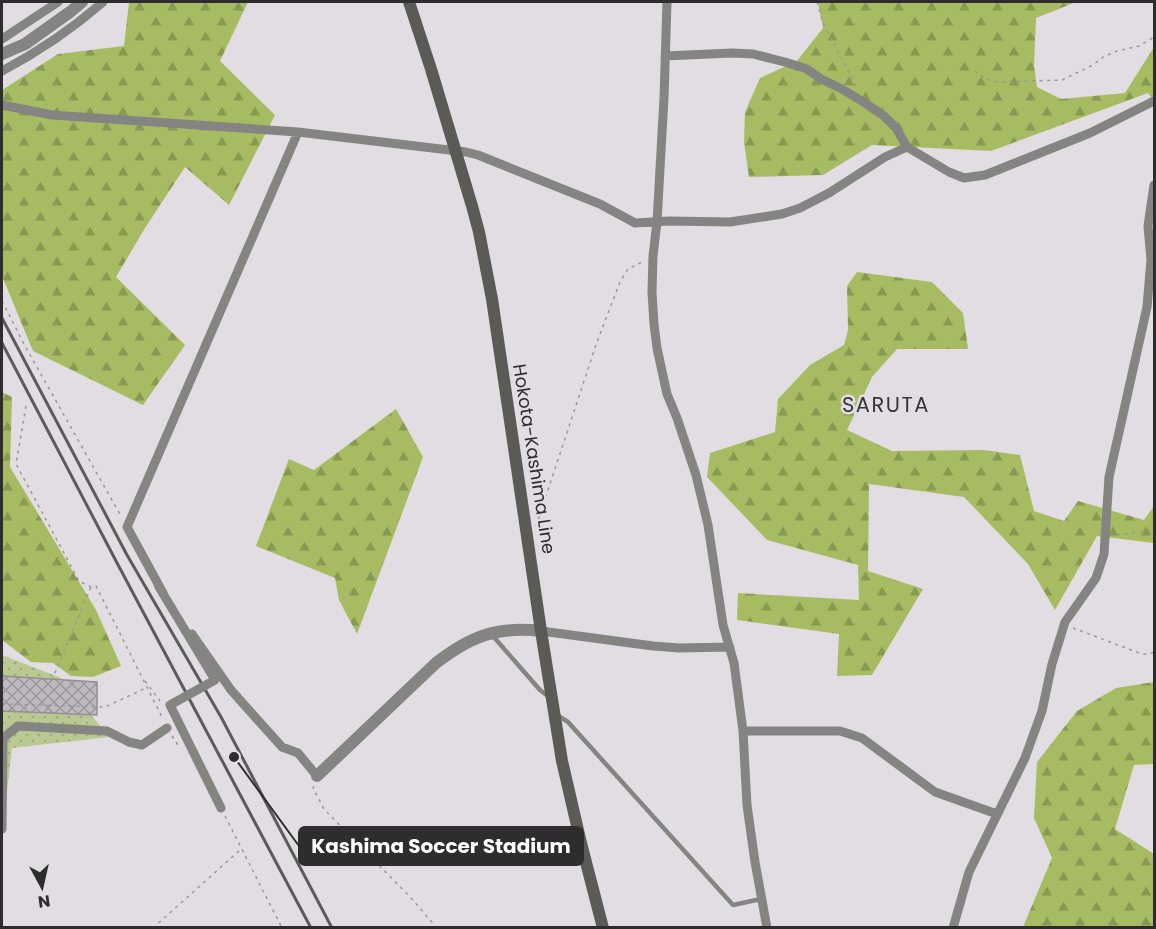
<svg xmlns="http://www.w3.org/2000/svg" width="1156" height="929" font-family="Poppins,sans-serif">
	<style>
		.forest { fill: url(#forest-firs) }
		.park { fill: url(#park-dots) }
		.building { fill: url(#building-cross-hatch); stroke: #938f93; stroke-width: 1.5 }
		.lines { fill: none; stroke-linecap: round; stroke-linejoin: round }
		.path { stroke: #9a979a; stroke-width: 1.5; stroke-dasharray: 3 4.5; stroke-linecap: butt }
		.service { stroke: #848583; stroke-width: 4.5 }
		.minor { stroke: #848583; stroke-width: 9 }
		.tertiary { stroke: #848583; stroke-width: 12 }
		.secondary { stroke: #5a5b57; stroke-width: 12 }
		.rail { stroke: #5d5a5d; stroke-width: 3 }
		.minor-bridge { stroke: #848583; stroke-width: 9 }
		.labels { text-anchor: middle; stroke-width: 5; stroke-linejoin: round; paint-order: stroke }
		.street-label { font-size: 18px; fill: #2e2c2e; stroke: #e2dde2 }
		.quarter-label { font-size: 21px; letter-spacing: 1.5px; fill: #373438; stroke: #e2dde2 }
		.leader { fill: none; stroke: #2e2c2e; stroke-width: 2 }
		.callout-dot { fill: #2e2c2e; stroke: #e2dde2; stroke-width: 2 }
		.callout { fill: #2e2c2e; stroke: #2e2c2e; stroke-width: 2 }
		.callout-label { font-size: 20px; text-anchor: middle; font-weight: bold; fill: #fff }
	</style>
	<defs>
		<pattern id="forest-firs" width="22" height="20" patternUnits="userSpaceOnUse" patternTransform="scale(1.5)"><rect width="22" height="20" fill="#a7bc62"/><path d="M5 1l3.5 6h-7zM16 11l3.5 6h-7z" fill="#889951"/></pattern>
		<pattern id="park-dots" width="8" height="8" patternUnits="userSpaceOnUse" patternTransform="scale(1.5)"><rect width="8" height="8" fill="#bac892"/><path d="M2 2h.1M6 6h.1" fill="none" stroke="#a0ac7e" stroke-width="1.8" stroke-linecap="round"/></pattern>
		<pattern id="building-cross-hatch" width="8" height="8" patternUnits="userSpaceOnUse" patternTransform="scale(1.5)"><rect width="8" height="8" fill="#bebabf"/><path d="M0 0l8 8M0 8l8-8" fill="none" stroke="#9b979c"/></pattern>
	</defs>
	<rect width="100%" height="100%" fill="#e2dde2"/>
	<!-- forest -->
	<path class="forest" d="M129,2h119l-28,59 55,54 -46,90 -44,-38 -40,61 -29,49 69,68 -42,60 -110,-54 -31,-75v-186l56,-36 66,-8z
		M818,2h258l-40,16 -2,48 3,21 24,12 64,-6 29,-46v54l-6,-8 -157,58 -119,-6 -49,30 -74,2 -5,-34 1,-31 15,-34 37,-17 26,-33z
		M857,272l75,10 31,31 5,36h-71l-25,28 -25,53 45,21 92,-1 36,5 14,56 30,10 14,-20 66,19 10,-14v37l-57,-7 -42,74 -27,-46 -64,-67 -95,-13 -1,87 55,18 -51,86 -35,1 2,-42 -102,-14 1,-27 121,7 -1,-35 -91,-25 -60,-63 3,-24 65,-21 3,-33 32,-34 34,-20 4,-15 -1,-44z
		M2,392l10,5 -2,70 86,143 25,56 -28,11 -22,-1 -18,-13 -22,-1 -29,-22z
		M396,409l27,48 -66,177 -18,-34 -4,-22 -79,-32 33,-87 25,11z
		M1154,682v82l-20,1 -19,64 39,25v73h-131l29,-69 -18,-40 3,-56 40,-51 39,-23z"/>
	<!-- park -->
	<path class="park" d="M2,655l59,23 48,59 -97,11 -10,87z"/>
	<!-- building -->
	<path class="building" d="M2,676l95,6v33l-95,-4z"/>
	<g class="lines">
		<!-- path -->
		<path class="path" d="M817,2l6,21 33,63
			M975,71l12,8 10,3 65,-2 31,-15 10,-8 14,-6 22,-5 15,-9
			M2,301l23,45 96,170
			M26,406l-10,58 63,117 12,6 5,-1 67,133
			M536,526l61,-184 23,-60 8,-13 14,-7
			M1117,535l37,-5
			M1073,628l69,26h7l5,-2
			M52,680l39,-93
			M145,681l15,20
			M2,704l103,3 41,-19
			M172,736l6,9
			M314,786l-1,2 11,21 88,90 25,29
			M225,816l57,112
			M153,928l87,-78"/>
		<!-- service -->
		<path class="service" d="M492,635l48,55 9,7
			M557,715l11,7 165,183 28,-6"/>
		<!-- minor -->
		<path class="minor" d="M667,2l-3,96 -7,124 -4,34 -1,36 2,32 3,24 10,46 10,24 19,57 12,50 15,100 11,38 9,68 4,74 8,57 12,66
			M2,39l56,-37
			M665,56l67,-3 21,1 32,8 22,7 14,10 19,9 25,15 19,13 12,12 11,19 42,25 15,6 21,-3 105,-42 64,-32
			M2,71c36,-19 71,-43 101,-69
			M2,105l50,10 246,17 168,20 12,3 122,49 35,19 34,-2 61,1 52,-8 18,-6 29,-15 56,-36 22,-10
			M163,593l-36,-66 171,-395
			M541,631l112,15 26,2 51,-1
			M192,634l39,56 51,57 16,6 19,23
			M743,731h97l22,7 73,54 62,22
			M2,829l1,-91 15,-12 89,5 22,11 13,3 25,-17
			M953,928l16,-56 56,-114 17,-47 10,-47 13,-42 31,-44 8,-24 5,-77 38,-170 4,-47 -3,-34 6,-41"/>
		<!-- tertiary -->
		<path class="tertiary" d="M2,54l23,-10 45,-32 12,-10
			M317,776l119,-113c35,-27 61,-37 105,-32"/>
		<!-- secondary -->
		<path class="secondary" d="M409,2l22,67 41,137 7,26 13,67 49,332 21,130 19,82 22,85"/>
		<!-- rail -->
		<path class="rail" d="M2,318l125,237 94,162 111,211
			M2,343l114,218 195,367"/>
		<!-- minor-bridge -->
		<path class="minor-bridge" d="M159,587l56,93 -45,25 51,103"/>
	</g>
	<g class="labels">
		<!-- street labels -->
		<g class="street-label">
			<text transform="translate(534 459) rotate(81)" y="6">Hokota-Kashima Line</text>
		</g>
		<!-- quarter labels -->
		<g class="quarter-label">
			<text x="886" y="412">SARUTA</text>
		</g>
	</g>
	<!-- callouts -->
	<path class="leader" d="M234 757L299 846"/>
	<circle class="callout-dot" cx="234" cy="757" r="6"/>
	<rect class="callout" x="299" y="827" width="284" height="38" rx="6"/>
	<g class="callout-label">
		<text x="441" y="853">Kashima Soccer Stadium</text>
	</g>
	<!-- border -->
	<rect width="1156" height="929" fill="none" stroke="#2e2c2e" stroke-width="6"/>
	<!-- north arrow -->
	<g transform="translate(42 887) rotate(172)" stroke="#e2dde2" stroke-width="4.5" paint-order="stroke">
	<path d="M0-4.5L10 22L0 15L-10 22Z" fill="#2e2c2e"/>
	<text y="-9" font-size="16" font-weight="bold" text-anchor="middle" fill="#2e2c2e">N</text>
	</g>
</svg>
